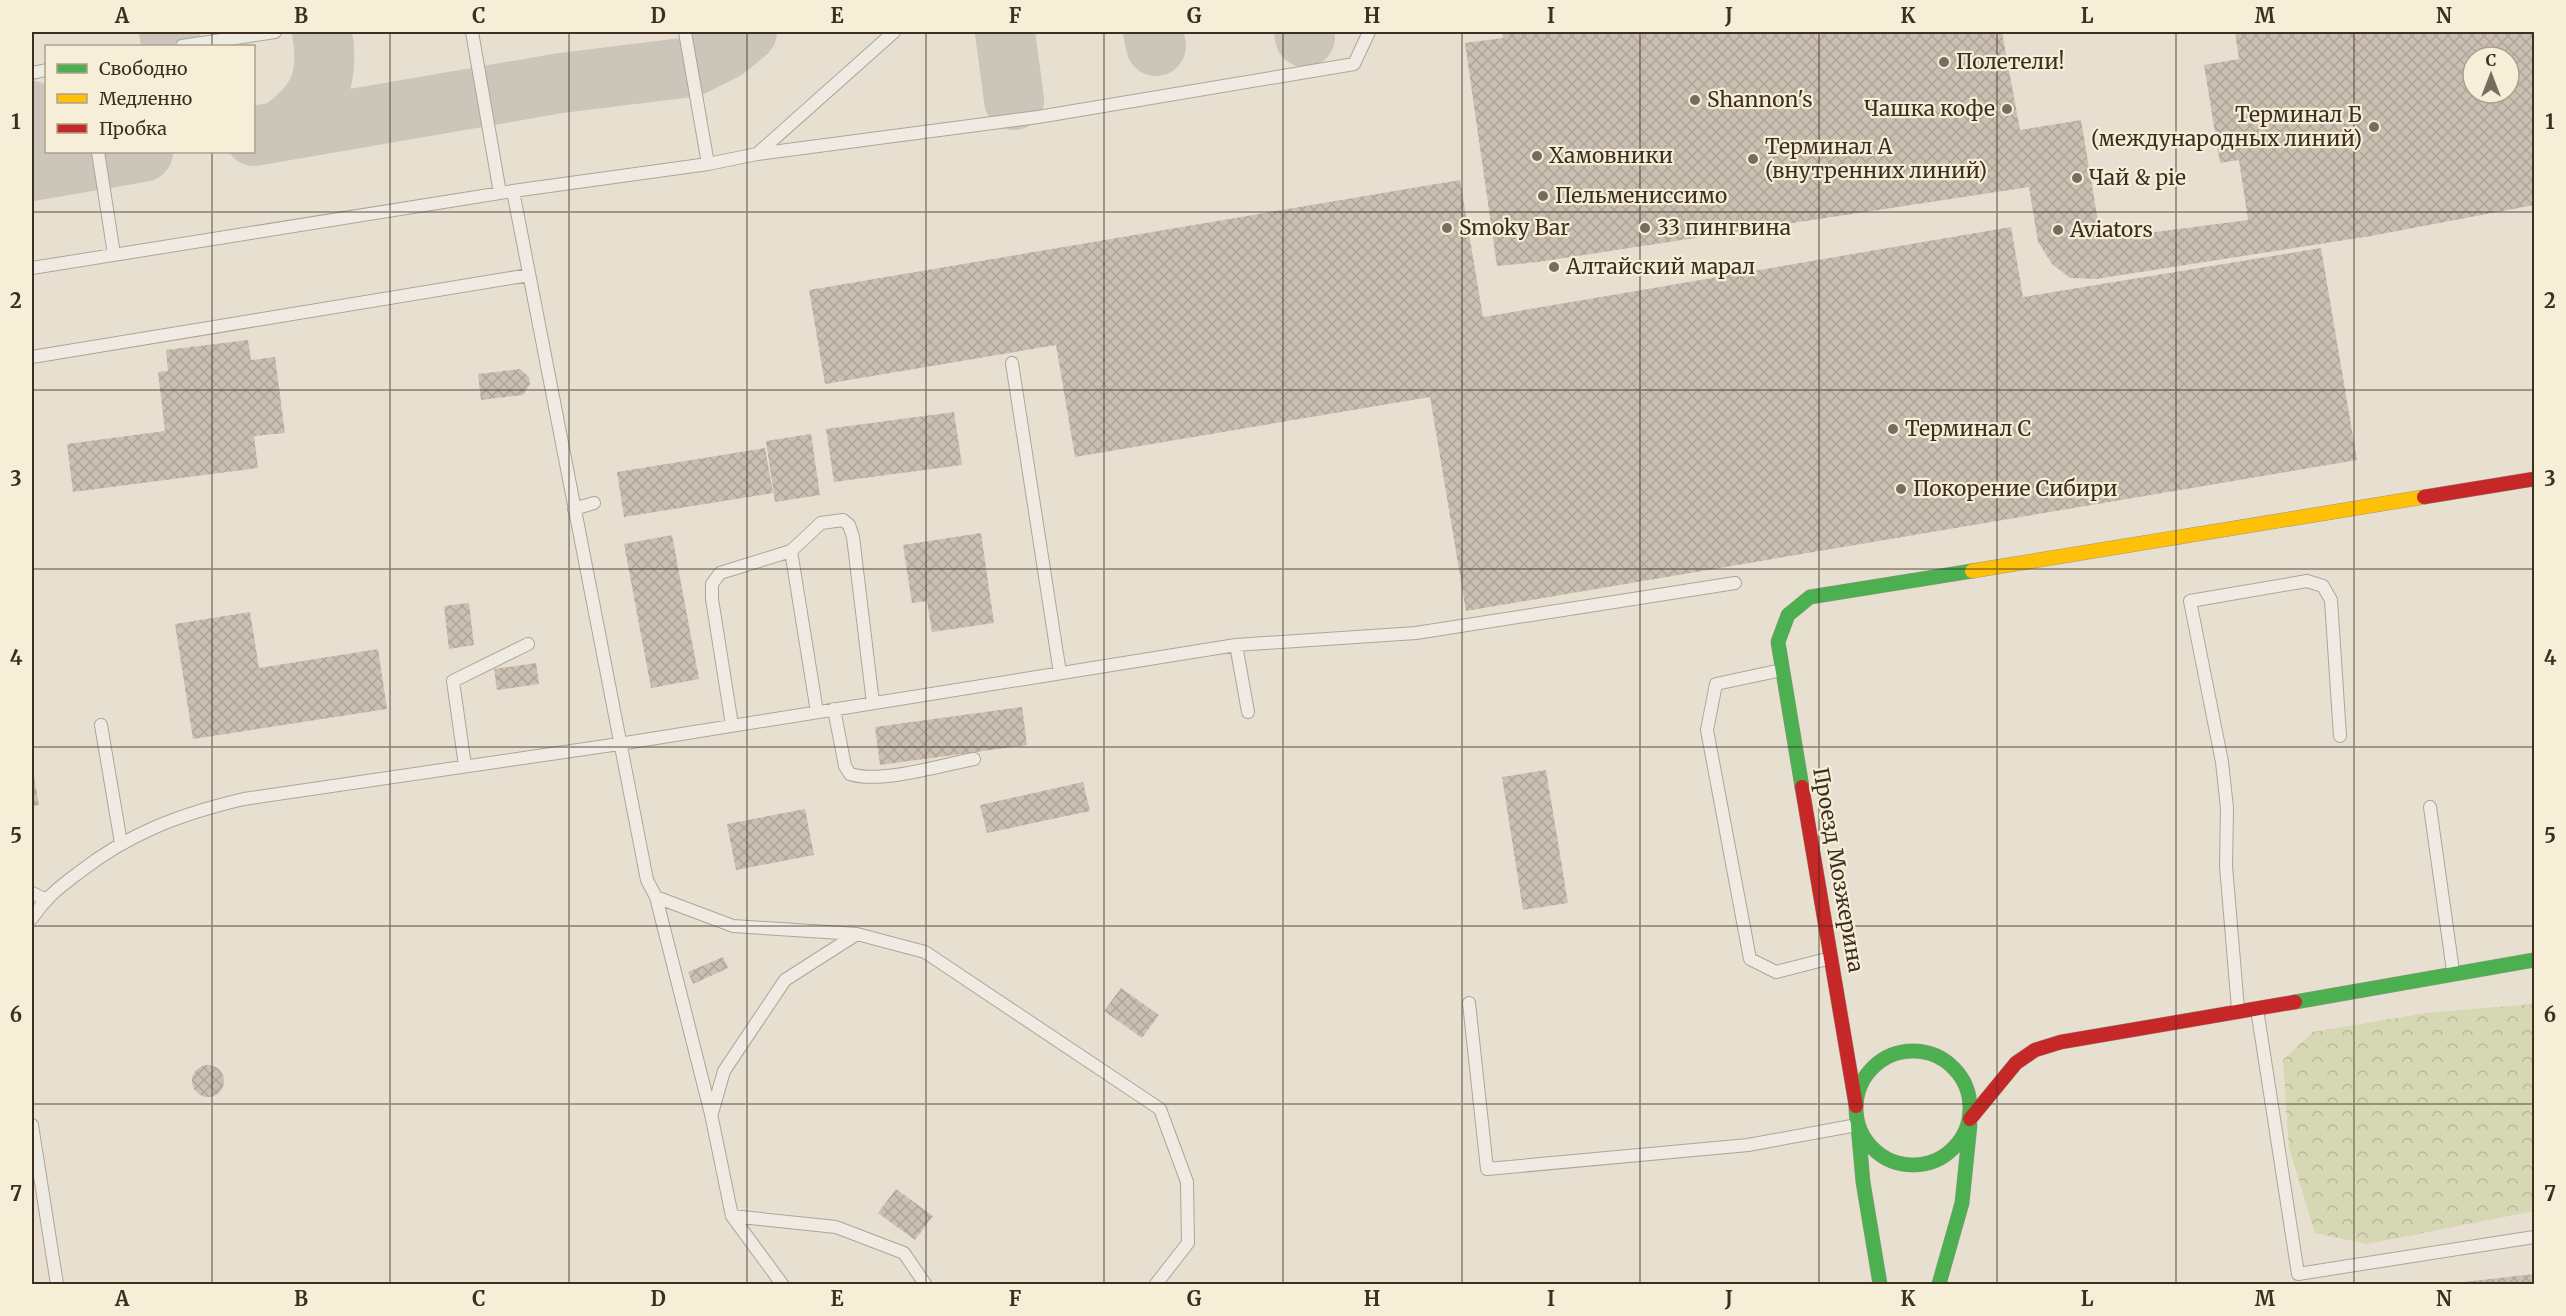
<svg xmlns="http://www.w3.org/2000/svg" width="2566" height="1316" font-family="Merriweather,serif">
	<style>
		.forest { fill: url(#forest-crowns) }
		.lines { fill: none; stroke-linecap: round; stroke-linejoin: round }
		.taxiway { stroke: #cbc5ba; stroke-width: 60 }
		.building { fill: url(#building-cross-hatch); fill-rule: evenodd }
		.lane-casing { stroke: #ada599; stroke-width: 14 }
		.fast-casing { stroke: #9c958a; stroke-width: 15 }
		.slow-casing { stroke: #9c958a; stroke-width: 15 }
		.jam-casing { stroke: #9c958a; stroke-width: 15 }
		.lane { stroke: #efebe3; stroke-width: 12 }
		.fast { stroke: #4caf50; stroke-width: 14 }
		.slow { stroke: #ffc107; stroke-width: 14 }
		.jam { stroke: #c62828; stroke-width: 14 }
		.grid { fill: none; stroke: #3d2e20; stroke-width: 1.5; stroke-opacity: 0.55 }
		.poi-dot { fill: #786c5e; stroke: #f7eed8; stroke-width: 2 }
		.labels { text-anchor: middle; stroke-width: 4.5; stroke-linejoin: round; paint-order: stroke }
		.poi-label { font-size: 21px; fill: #3d2e20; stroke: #f7eed8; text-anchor: start }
		.street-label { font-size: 21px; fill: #3d2e20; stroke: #f7eed8 }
		.neatline { fill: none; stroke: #3d2e20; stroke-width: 2 }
		.grid-label { font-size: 20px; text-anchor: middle; font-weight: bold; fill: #3d2e20 }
	</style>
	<defs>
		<pattern id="forest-crowns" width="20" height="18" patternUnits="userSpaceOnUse" patternTransform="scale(1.5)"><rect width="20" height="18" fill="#d6d7b3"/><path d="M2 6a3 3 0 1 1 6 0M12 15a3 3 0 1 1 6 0" fill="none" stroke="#b9b99a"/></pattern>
		<pattern id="building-cross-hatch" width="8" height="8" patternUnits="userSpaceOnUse" patternTransform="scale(1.5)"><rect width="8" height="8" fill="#cbbfb2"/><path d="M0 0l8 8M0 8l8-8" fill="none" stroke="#afa499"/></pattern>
	</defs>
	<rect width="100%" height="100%" fill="#e7e0d1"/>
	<!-- forest -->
	<path class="forest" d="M2534,1004v207l-167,33 -52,-11 -26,-85 -6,-88 30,-28 113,-19z"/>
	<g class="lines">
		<!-- taxiway -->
		<path class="taxiway" d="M169,32l3,14
			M1005,32l9,68
			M1153,32l3,14
			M1304,32l1,5
			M32,111l14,25
			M280,131c39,-28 50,-51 42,-99
			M254,136l307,-53 130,-16 34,-17 22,-18
			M32,171l111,-19"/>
	</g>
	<!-- building -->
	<path class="building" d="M1502,32h500l18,98 61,-10 20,119 147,-19 -9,-60 -19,3 -16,-98 35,-6 -4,-27h299v173l-163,31 -275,43 -26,-1 -18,-14 -14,-22 -9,-55 -491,75 -41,4 -32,-223 38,-5zM2473,57h36v36h-36z
		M1460,180l23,137 528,-90 12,70 298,-49 36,212 -891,151 -36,-214 -355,60 -19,-112 -231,39 -16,-94z
		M248,340l3,20 24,-3 10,76 -31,3 4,32 -185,24 -6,-48 98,-13 -7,-59 10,-1 -2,-21z
		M520,369l9,8 1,7 -7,11 -42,5 -3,-26z
		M954,412l8,53 -128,17 -8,-53z
		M811,434l9,61 -45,7 -9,-61z
		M765,448l8,45 -149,24 -7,-45z
		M981,533l13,90 -62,9 -5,-31 -15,2 -9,-58z
		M672,535l27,144 -48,9 -27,-144z
		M469,603l5,42 -25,4 -5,-43z
		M250,612l9,56 119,-19 9,60 -194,30 -18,-115z
		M536,663l3,21 -42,6 -3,-21z
		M1022,707l5,38 -147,20 -5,-38z
		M32,766l7,39 -7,1z
		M1546,770l22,133 -45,7 -21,-133z
		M1083,782l7,29 -103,22 -7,-28z
		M805,809l9,46 -78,15 -9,-46z
		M723,957l5,11 -35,16 -5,-12z
		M1121,988l38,27 -17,23 -38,-27z
		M192 1081a16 16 0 1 1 32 0a16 16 0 1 1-32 0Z
		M896,1189l37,27 -18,24 -37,-27z
		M2534,1274v10h-79v-1z"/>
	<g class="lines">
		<defs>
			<path id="lane" d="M472,32l28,161
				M685,32l23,132
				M182,46l93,-14
				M32,73l14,-3
				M98,152l16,102
				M757,154l137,-122
				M513,191l134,689 9,17 55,217 21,102 50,68
				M32,268l481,-77 195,-27 49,-10 281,-37 316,-53 15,-32
				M32,357l497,-82
				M1012,363l48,310
				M574,509l20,-6
				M1236,645l12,67
				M1782,670l-66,14 -9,46 43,229 26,13 55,-14
				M834,709l11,57 5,8c30,10 92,-9 124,-15
				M817,712l-26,-161 30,-28 22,-3 6,5 4,12 20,166
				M101,725l20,118
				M732,725l-20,-126v-15l8,-11 71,-22
				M465,766l-12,-85 75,-37
				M2430,807l23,164
				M32,893l13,6
				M656,897l77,29 124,8 68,18 235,157 27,73 1,61 -32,41
				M32,918c13,-19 26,-30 45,-44 52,-41 103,-60 167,-75l375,-55 617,-99 180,-12 319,-50
				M1469,1003l18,166 261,-24 109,-20
				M2238,1009l-12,-143 1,-58 -5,-46 -32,-161 117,-20 16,5 8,14 9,136
				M2257,1009l41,265 236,-37
				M712,1113l12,-42 61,-91 72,-46
				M32,1125l25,159
				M732,1216l104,11 68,26 21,31"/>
			<path id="fast" d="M1802,787l-24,-145 10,-27 22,-18 162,-26
				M2295,1002l239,-42
				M1856 1108a57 57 0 1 1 114 0a57 57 0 1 1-114 0Z
				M1858,1126l5,56 17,102
				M1939,1284l23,-81 8,-78"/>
			<path id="slow" d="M1972,571l452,-74"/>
			<path id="jam" d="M2424,497l110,-18
				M1802,787l54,319
				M1970,1119l46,-56 19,-13 26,-8 234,-40"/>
		</defs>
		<!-- lane casing -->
		<use href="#lane" class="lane-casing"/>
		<!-- fast casing -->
		<use href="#fast" class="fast-casing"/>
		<!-- slow casing -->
		<use href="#slow" class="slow-casing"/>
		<!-- jam casing -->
		<use href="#jam" class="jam-casing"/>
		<!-- lane -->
		<use href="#lane" class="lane"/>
		<!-- fast -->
		<use href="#fast" class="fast"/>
		<!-- slow -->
		<use href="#slow" class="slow"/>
		<!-- jam -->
		<use href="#jam" class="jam"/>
	</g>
	<!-- grid -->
	<path class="grid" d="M212,32v14M390,32v1252M569,32v1252M747,32v1252M926,32v1252M1104,32v1252M1283,32v1252M1462,32v1252M1640,32v1252M1819,32v1252M1997,32v1252M2176,32v1252M2354,32v1252M212,152v1132M32,212h2502M32,390h2502M32,569h2502M32,747h2502M32,926h2502M32,1104h2502"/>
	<!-- markers -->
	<g class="poi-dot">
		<circle cx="1944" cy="62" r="6"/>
		<circle cx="1695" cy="100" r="6"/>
		<circle cx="2007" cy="109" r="6"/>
		<circle cx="2374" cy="127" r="6"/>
		<circle cx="1537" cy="156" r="6"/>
		<circle cx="1753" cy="159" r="6"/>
		<circle cx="2077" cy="178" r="6"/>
		<circle cx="1543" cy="196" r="6"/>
		<circle cx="1447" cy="228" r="6"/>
		<circle cx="1645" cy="228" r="6"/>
		<circle cx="2058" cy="230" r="6"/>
		<circle cx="1554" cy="267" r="6"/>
		<circle cx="1893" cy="429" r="6"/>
		<circle cx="1901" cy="489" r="6"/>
	</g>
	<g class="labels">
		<!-- poi labels -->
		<g class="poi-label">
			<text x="1956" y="69">Полетели!</text>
			<text x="1707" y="107">Shannon's</text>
			<text x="1995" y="116" text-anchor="end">Чашка кофе</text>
			<text x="2362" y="122" text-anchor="end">Терминал Б<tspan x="2362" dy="24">(международных линий)</tspan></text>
			<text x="1765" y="154">Терминал А<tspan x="1765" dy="24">(внутренних линий)</tspan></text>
			<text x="1549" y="163">Хамовники</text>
			<text x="2089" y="185">Чай &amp; pie</text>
			<text x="1555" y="203">Пельмениссимо</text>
			<text x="1459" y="235">Smoky Bar</text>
			<text x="1657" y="235">33 пингвина</text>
			<text x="2070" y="237">Aviators</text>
			<text x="1566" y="274">Алтайский марал</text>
			<text x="1905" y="436">Терминал С</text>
			<text x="1913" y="496">Покорение Сибири</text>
		</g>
		<!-- street labels -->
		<g class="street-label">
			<text transform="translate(1838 870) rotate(80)" y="7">Проезд Мозжерина</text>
		</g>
	</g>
	<!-- border -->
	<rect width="2566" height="1316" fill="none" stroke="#f7eed8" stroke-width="66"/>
	<!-- legend -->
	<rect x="45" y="45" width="210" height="108" fill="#f7eed8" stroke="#ada18e" stroke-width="1.5"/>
	<rect x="57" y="64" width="30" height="9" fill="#4caf50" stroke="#ada18e" stroke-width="1.5"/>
	<text x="99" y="75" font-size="18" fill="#3d2e20">Свободно</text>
	<rect x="57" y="94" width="30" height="9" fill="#ffc107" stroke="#ada18e" stroke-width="1.5"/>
	<text x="99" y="105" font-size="18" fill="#3d2e20">Медленно</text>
	<rect x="57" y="124" width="30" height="9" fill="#c62828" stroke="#ada18e" stroke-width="1.5"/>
	<text x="99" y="135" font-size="18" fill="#3d2e20">Пробка</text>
	<!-- north arrow -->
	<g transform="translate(2491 75)"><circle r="28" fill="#f7eed8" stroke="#ada18e" stroke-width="1.5"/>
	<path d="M0-4.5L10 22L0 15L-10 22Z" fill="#786c5e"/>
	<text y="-9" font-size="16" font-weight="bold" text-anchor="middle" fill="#3d2e20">С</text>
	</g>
	<rect x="33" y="33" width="2500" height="1250" class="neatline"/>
	<g class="grid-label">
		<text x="122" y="23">A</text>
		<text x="301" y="23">B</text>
		<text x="479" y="23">C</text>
		<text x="658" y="23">D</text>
		<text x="837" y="23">E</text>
		<text x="1015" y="23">F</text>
		<text x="1194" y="23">G</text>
		<text x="1372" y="23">H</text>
		<text x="1551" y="23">I</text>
		<text x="1729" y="23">J</text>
		<text x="1908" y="23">K</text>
		<text x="2087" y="23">L</text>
		<text x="2265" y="23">M</text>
		<text x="2444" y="23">N</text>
		<text x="16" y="129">1</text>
		<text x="2550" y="129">1</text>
		<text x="16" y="308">2</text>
		<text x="2550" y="308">2</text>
		<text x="16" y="486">3</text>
		<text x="2550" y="486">3</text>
		<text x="16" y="665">4</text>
		<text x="2550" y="665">4</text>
		<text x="16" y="843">5</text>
		<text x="2550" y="843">5</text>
		<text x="16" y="1022">6</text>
		<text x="2550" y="1022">6</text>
		<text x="16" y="1201">7</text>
		<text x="2550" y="1201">7</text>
		<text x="122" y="1306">A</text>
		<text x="301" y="1306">B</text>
		<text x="479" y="1306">C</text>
		<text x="658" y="1306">D</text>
		<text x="837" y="1306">E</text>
		<text x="1015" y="1306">F</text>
		<text x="1194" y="1306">G</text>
		<text x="1372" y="1306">H</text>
		<text x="1551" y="1306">I</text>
		<text x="1729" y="1306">J</text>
		<text x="1908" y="1306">K</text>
		<text x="2087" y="1306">L</text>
		<text x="2265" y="1306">M</text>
		<text x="2444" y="1306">N</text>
	</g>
</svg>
